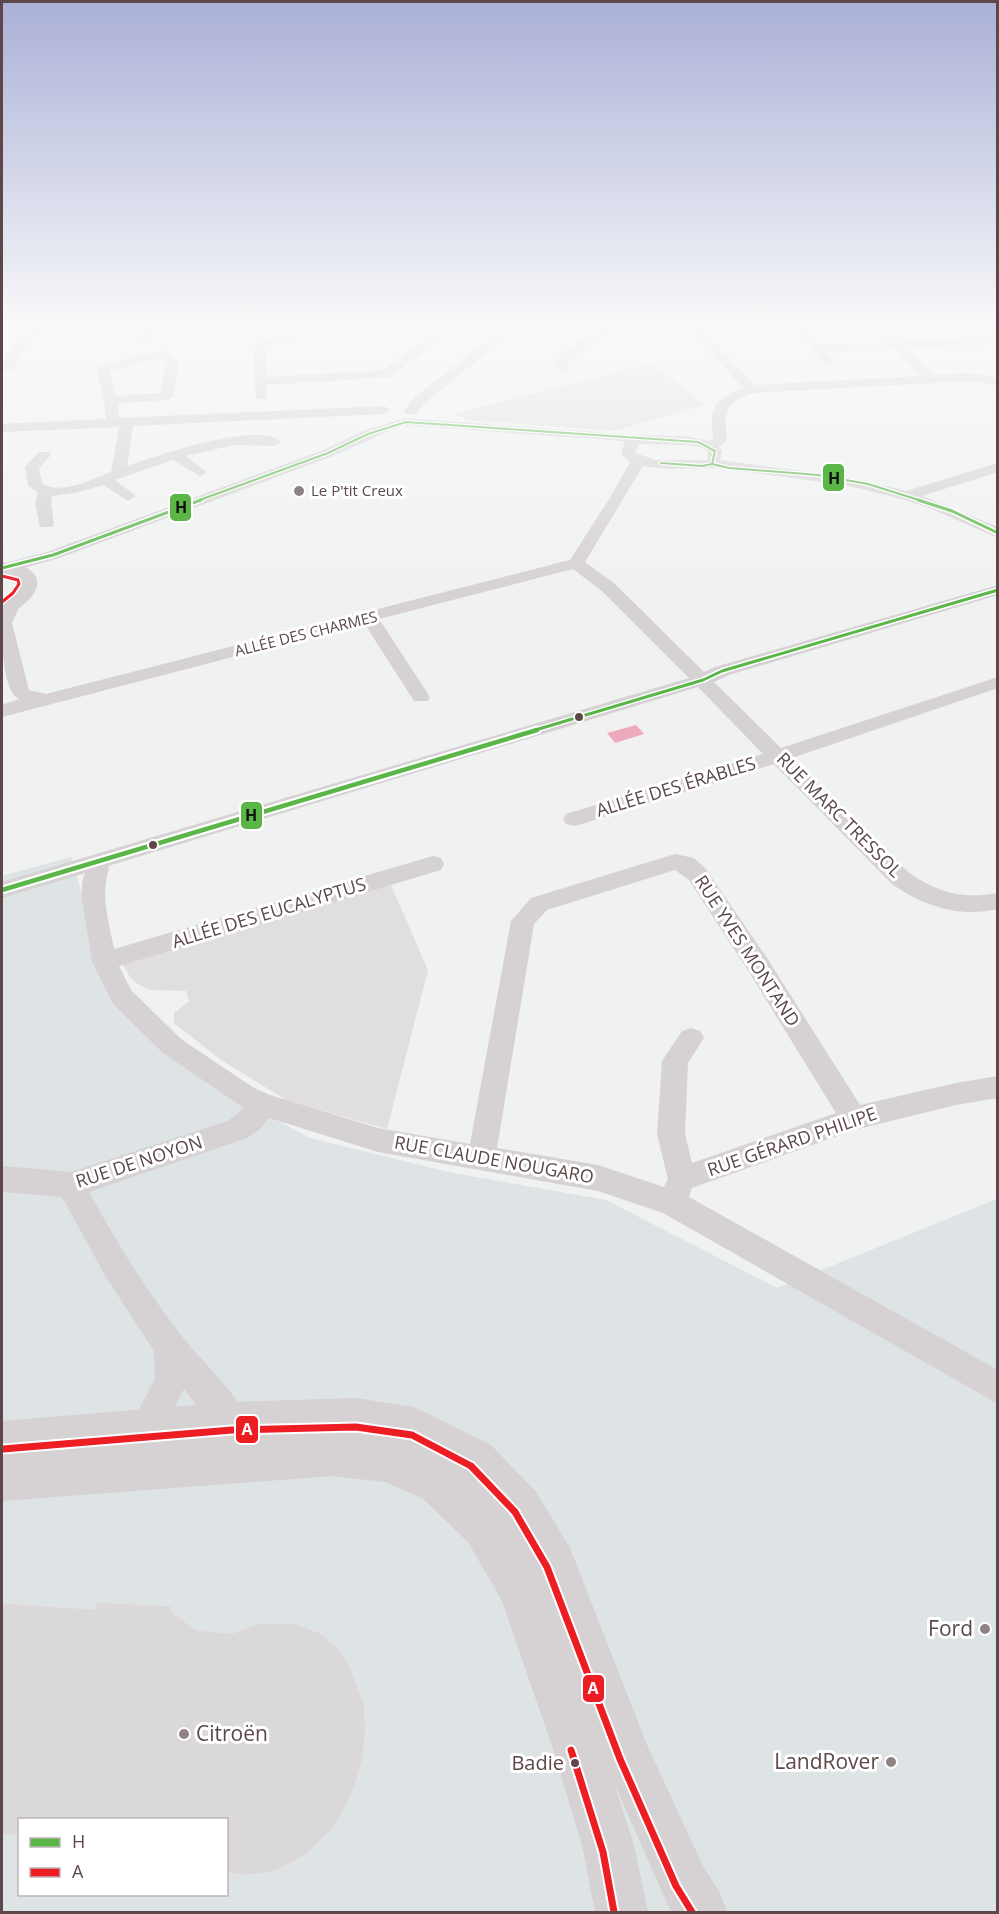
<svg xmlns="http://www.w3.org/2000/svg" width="999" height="1914" font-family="'Open Sans',sans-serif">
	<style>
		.commercial { fill: #dee3e5; fill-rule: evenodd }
		.education { fill: #e0dfde }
		.water { fill: #edaabd }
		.building { fill: #dad8d8; stroke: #e3e2e2; stroke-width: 1.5 }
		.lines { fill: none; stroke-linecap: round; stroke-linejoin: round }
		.minor { fill: #d6d1d2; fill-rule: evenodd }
		.tertiary { fill: #d6d1d2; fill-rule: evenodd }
		.bus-1-far2-casing { stroke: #fff; stroke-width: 4.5 }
		.bus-1-far1-casing { stroke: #fff; stroke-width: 6 }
		.bus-1-casing { stroke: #fff; stroke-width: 9 }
		.bus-2-far1-casing { stroke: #fff; stroke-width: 6 }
		.bus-2-casing { stroke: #fff; stroke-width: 11 }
		.bus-1-far2 { stroke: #59b647; stroke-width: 2 }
		.bus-1-far1 { stroke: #59b647; stroke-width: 3 }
		.bus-1 { stroke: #59b647; stroke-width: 4.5 }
		.bus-2-far1 { stroke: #ed1d24; stroke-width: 3 }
		.bus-2 { stroke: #ed1d24; stroke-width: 7 }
		.poi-dot { fill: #908283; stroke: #fff; stroke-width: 2 }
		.bus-dot { fill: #5d4748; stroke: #fff; stroke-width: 2 }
		.labels { text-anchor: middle; stroke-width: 6; stroke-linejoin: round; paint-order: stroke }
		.far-poi-label { font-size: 15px; fill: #5d4748; stroke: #fff; text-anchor: start }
		.far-street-label { font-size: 15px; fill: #5d4748; stroke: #fff }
		.street-label { font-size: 18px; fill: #5d4748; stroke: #fff }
		.near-bus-label { font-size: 20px; fill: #5d4748; stroke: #fff; text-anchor: end }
		.near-poi-label { font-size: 21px; fill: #5d4748; stroke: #fff; text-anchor: end }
		.line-badge { stroke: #fff; stroke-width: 2 }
		.badge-label { font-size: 16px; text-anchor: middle; font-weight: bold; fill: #fff }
		.pale-badge-label { font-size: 16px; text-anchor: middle; font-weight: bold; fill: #111 }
	</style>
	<rect width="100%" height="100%" fill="#f0f1f1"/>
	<!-- commercial -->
	<path class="commercial" d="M71,857l34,114 123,123 82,44 143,35 153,27 171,88 220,-89v713h-995v-1036zM20,1820h206v74h-206z"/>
	<!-- education -->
	<path class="education" d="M651,363l54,42 -92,26 -146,-11 -13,-6z
		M390,883l38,87 -41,159 -99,-28 -67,-41 -47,-37v-10l15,-12 -3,-10 -35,-1 -12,-5 -9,-8 -9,-16z"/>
	<!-- water -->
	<path class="water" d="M636,725l8,9 -29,9 -8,-10z"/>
	<!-- building -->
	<path class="building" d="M96,1602l76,4v6l25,18 35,3 28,-10h34l25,9 17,14 14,20 14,38 2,24 -3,31 -9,30 -14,29 -12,16 -23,21 -25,14 -13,4 -21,2 -20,-2v-53h-206v16l-18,-2v-231l92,6z"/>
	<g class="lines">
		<!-- minor -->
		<path class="minor" d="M55,323h25l-39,12 -13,7 -16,28h-8l-2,-3c4,-6 5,-12 8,-18 9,-17 28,-22 45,-26z
			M133,323h12l7,9 -4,12h-8l-2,-3 2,-9z
			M338,323h24l-92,23 -5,4 2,27 117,-7 62,-47h14l-69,54 -124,8 -1,14h-10l-3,-50 9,-9z
			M509,323h14l-97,79 -10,12h-10l-2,-3 12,-15z
			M616,323h22l-40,16 -31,23 2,7 -2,3h-8l-4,-11c15,-18 38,-31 61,-38z
			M683,323h13l58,62 166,-9 -25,-27 -68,3 7,9 -2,3h-8l-34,-41h13l18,22 68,-3 -17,-19h13l17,18 80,-4 16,-3v7l-16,4 -74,3 25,27 36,-2 29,5v8l-29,-5 -216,12c-29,11 -29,18 -26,47l-8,7 3,4 -2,9 125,17 61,14 92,-28v9l-76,24 76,31v11l-66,-29 -30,-10 -57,-14 -129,-17 -48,1 -25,-3 -58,96 30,22 89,88 11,-5 283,-82v10l-269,80 -15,7 67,66 217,-71v11l-206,70 116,114c28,20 55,28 90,21v16c-39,9 -75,-3 -106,-25l-118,-120 -192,60 -8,2 -8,-2 -3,-5 3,-5 197,-60 -65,-67 -590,179 1,3c-9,27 0,53 5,80l319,-93 8,2 3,6 -3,6 -322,96 12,24 50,49 73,49 16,7 108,33 92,16 41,-223 20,-23 144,-44 19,4 11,10 62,90 93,147 96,-22 42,-7v22l-42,7 -102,25 -162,58 -3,9 309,173v34l-335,-191 -65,-22 -220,-39 -109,-34 -10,12 -12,8 -158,54c27,50 58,99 92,143 22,29 54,54 68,88l-5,12 -12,5 -12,-5 -36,-46 -28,54 -12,5 -12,-5 -5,-12 28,-52 -1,-28 -48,-74 -44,-80 -60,-5v-26l69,6 157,-51 16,-13 -81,-55 -50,-49 -21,-43 -10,-61v-17l3,-10 -83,25v-16l687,-204 -86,-86 -30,-23 -194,50 51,78 -2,4h-14l-50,-78 -362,94v-12l17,-6c-19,-9 -17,-72 -17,-92l3,-6h12l3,4 -8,18 17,67 17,4 524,-134 41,-64 19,-34 -9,-8 4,-12 -2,-1 -220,-16 -70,31 -274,102 -52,15 -5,-1v-8l45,-12 276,-102 40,-19 43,-13 227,17 53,1 24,5 3,-2c-3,-31 0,-40 30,-51zM639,444l47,1 17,3 5,4 -1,8h-51l-21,-7zM675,870l14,10 60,92 87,141 -144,50 -7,-29 3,-71 16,-25 -4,-7 -9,-3 -9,3 -20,30 -5,73 11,45 -4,8 -66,-22 -101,-17 37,-224 13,-14z
			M162,350l16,12 -4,34 -7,4 -49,3 1,15 265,-12 7,4 -7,4 -251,12 -6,40c27,-9 132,-46 154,-24l-7,4 -40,-1 -48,11 21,16 -7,4 -27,-16 -58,20 21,16 -8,5 -25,-16 -28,8 -23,3 -1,6 3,22 -2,3h-12l-5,-25 3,-9 -10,-8 -3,-18 14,-15h10l2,3 -12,13 3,15c19,13 50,-4 69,-11l8,-45 -117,5v-8l104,-5 -2,-19 -8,-31 2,-3zM160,358l6,5 -5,30 -45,3 -7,-25z"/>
		<!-- tertiary -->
		<path class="tertiary" d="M2,562c9,1 20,2 28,8 22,17 -11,42 -28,46v-15c8,-6 16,-12 13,-23l-13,-4z
			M356,1398l58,9 77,38 45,47 34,56 77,197 55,119 18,29 7,19h-56l-57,-129 20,62 14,67h-53l-13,-67 -30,-99 -50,-145 -34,-59 -46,-44 -37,-16 -53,-6 -330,25v-80l230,-19z"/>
		<defs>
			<path id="bus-1-far2" d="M661,463l41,3 10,-2 17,4 89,7 50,9 54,17
				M197,501l131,-48 40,-19 38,-12 292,20 17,9 -3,13"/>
			<path id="bus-1-far1" d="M918,500l34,11 46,22
				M2,568l51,-13 148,-55
				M532,731l171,-51 19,-9 276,-81"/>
			<path id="bus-1" d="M2,890l535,-160"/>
			<path id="bus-2-far1" d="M2,576l16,4 1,4 -6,9 -11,9"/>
			<path id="bus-2" d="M3,1449l229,-19 124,-3 56,8 59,31 44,46 32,55 73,192 56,127 16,26
				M571,1750l32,102 11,60"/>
		</defs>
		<!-- bus-1-far2 casing -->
		<use href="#bus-1-far2" class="bus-1-far2-casing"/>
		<!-- bus-1-far1 casing -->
		<use href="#bus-1-far1" class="bus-1-far1-casing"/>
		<!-- bus-1 casing -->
		<use href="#bus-1" class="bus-1-casing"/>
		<!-- bus-2-far1 casing -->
		<use href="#bus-2-far1" class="bus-2-far1-casing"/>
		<!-- bus-2 casing -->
		<use href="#bus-2" class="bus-2-casing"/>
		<!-- bus-1-far2 -->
		<use href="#bus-1-far2" class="bus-1-far2"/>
		<!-- bus-1-far1 -->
		<use href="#bus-1-far1" class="bus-1-far1"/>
		<!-- bus-1 -->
		<use href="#bus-1" class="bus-1"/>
		<!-- bus-2-far1 -->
		<use href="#bus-2-far1" class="bus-2-far1"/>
		<!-- bus-2 -->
		<use href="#bus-2" class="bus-2"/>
	</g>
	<!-- sky -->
	<linearGradient id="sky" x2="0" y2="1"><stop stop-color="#aab0d7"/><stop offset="0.55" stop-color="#f8f9f9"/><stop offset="1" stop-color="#f8f9f9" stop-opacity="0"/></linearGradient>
	<rect width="999" height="591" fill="url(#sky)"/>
	<!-- markers -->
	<g class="poi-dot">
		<circle cx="299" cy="491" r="6"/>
		<circle cx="985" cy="1629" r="6"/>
		<circle cx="184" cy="1734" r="6"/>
		<circle cx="891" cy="1762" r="6"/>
	</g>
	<g class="bus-dot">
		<circle cx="579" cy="717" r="5"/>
		<circle cx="153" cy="845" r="5"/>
		<circle cx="575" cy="1763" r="5"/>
	</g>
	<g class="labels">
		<!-- far-poi labels -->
		<g class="far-poi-label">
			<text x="311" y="496">Le P'tit Creux</text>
		</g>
		<!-- far-street labels -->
		<g class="far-street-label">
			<text transform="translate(306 634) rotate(-14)" y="5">ALLÉE DES CHARMES</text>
		</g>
		<!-- street labels -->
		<g class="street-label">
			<text transform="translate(676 787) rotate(-17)" y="6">ALLÉE DES ÉRABLES</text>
			<text transform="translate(839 815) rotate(45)" y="6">RUE MARC TRESSOL</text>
			<text transform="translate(269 913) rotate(-17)" y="6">ALLÉE DES EUCALYPTUS</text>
			<text transform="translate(747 951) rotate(57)" y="6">RUE YVES MONTAND</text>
			<text transform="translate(792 1142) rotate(-19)" y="6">RUE GÉRARD PHILIPE</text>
			<text transform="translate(494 1160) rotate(10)" y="6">RUE CLAUDE NOUGARO</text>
			<text transform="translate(139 1162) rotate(-18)" y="6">RUE DE NOYON</text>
		</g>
		<!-- near-bus labels -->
		<g class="near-bus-label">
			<text x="564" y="1770">Badie</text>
		</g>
		<!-- near-poi labels -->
		<g class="near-poi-label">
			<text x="973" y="1636">Ford</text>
			<text x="196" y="1741" text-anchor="start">Citroën</text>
			<text x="879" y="1769">LandRover</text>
		</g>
	</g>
	<g class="line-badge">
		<rect x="822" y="463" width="23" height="29" rx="6" fill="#59b647"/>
		<rect x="169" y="493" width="23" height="29" rx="6" fill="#59b647"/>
		<rect x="240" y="801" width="23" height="29" rx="6" fill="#59b647"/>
		<rect x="235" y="1415" width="24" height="29" rx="6" fill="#ed1d24"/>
		<rect x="582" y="1674" width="23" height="29" rx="6" fill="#ed1d24"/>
	</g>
	<g class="badge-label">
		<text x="247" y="1435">A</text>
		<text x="593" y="1694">A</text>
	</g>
	<g class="pale-badge-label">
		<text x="834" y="484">H</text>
		<text x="181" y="513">H</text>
		<text x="251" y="821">H</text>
	</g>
	<!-- border -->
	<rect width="999" height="1914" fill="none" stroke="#5d4748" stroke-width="6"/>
	<!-- legend -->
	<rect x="18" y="1818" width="210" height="78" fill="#ffffff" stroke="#beb5b6" stroke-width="1.5"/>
	<rect x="30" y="1838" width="30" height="9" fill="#59b647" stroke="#beb5b6" stroke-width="1.5"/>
	<text x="72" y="1848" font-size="18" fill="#5d4748">H</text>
	<rect x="30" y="1868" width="30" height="9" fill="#ed1d24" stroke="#beb5b6" stroke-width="1.5"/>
	<text x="72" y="1878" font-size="18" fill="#5d4748">A</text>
</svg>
